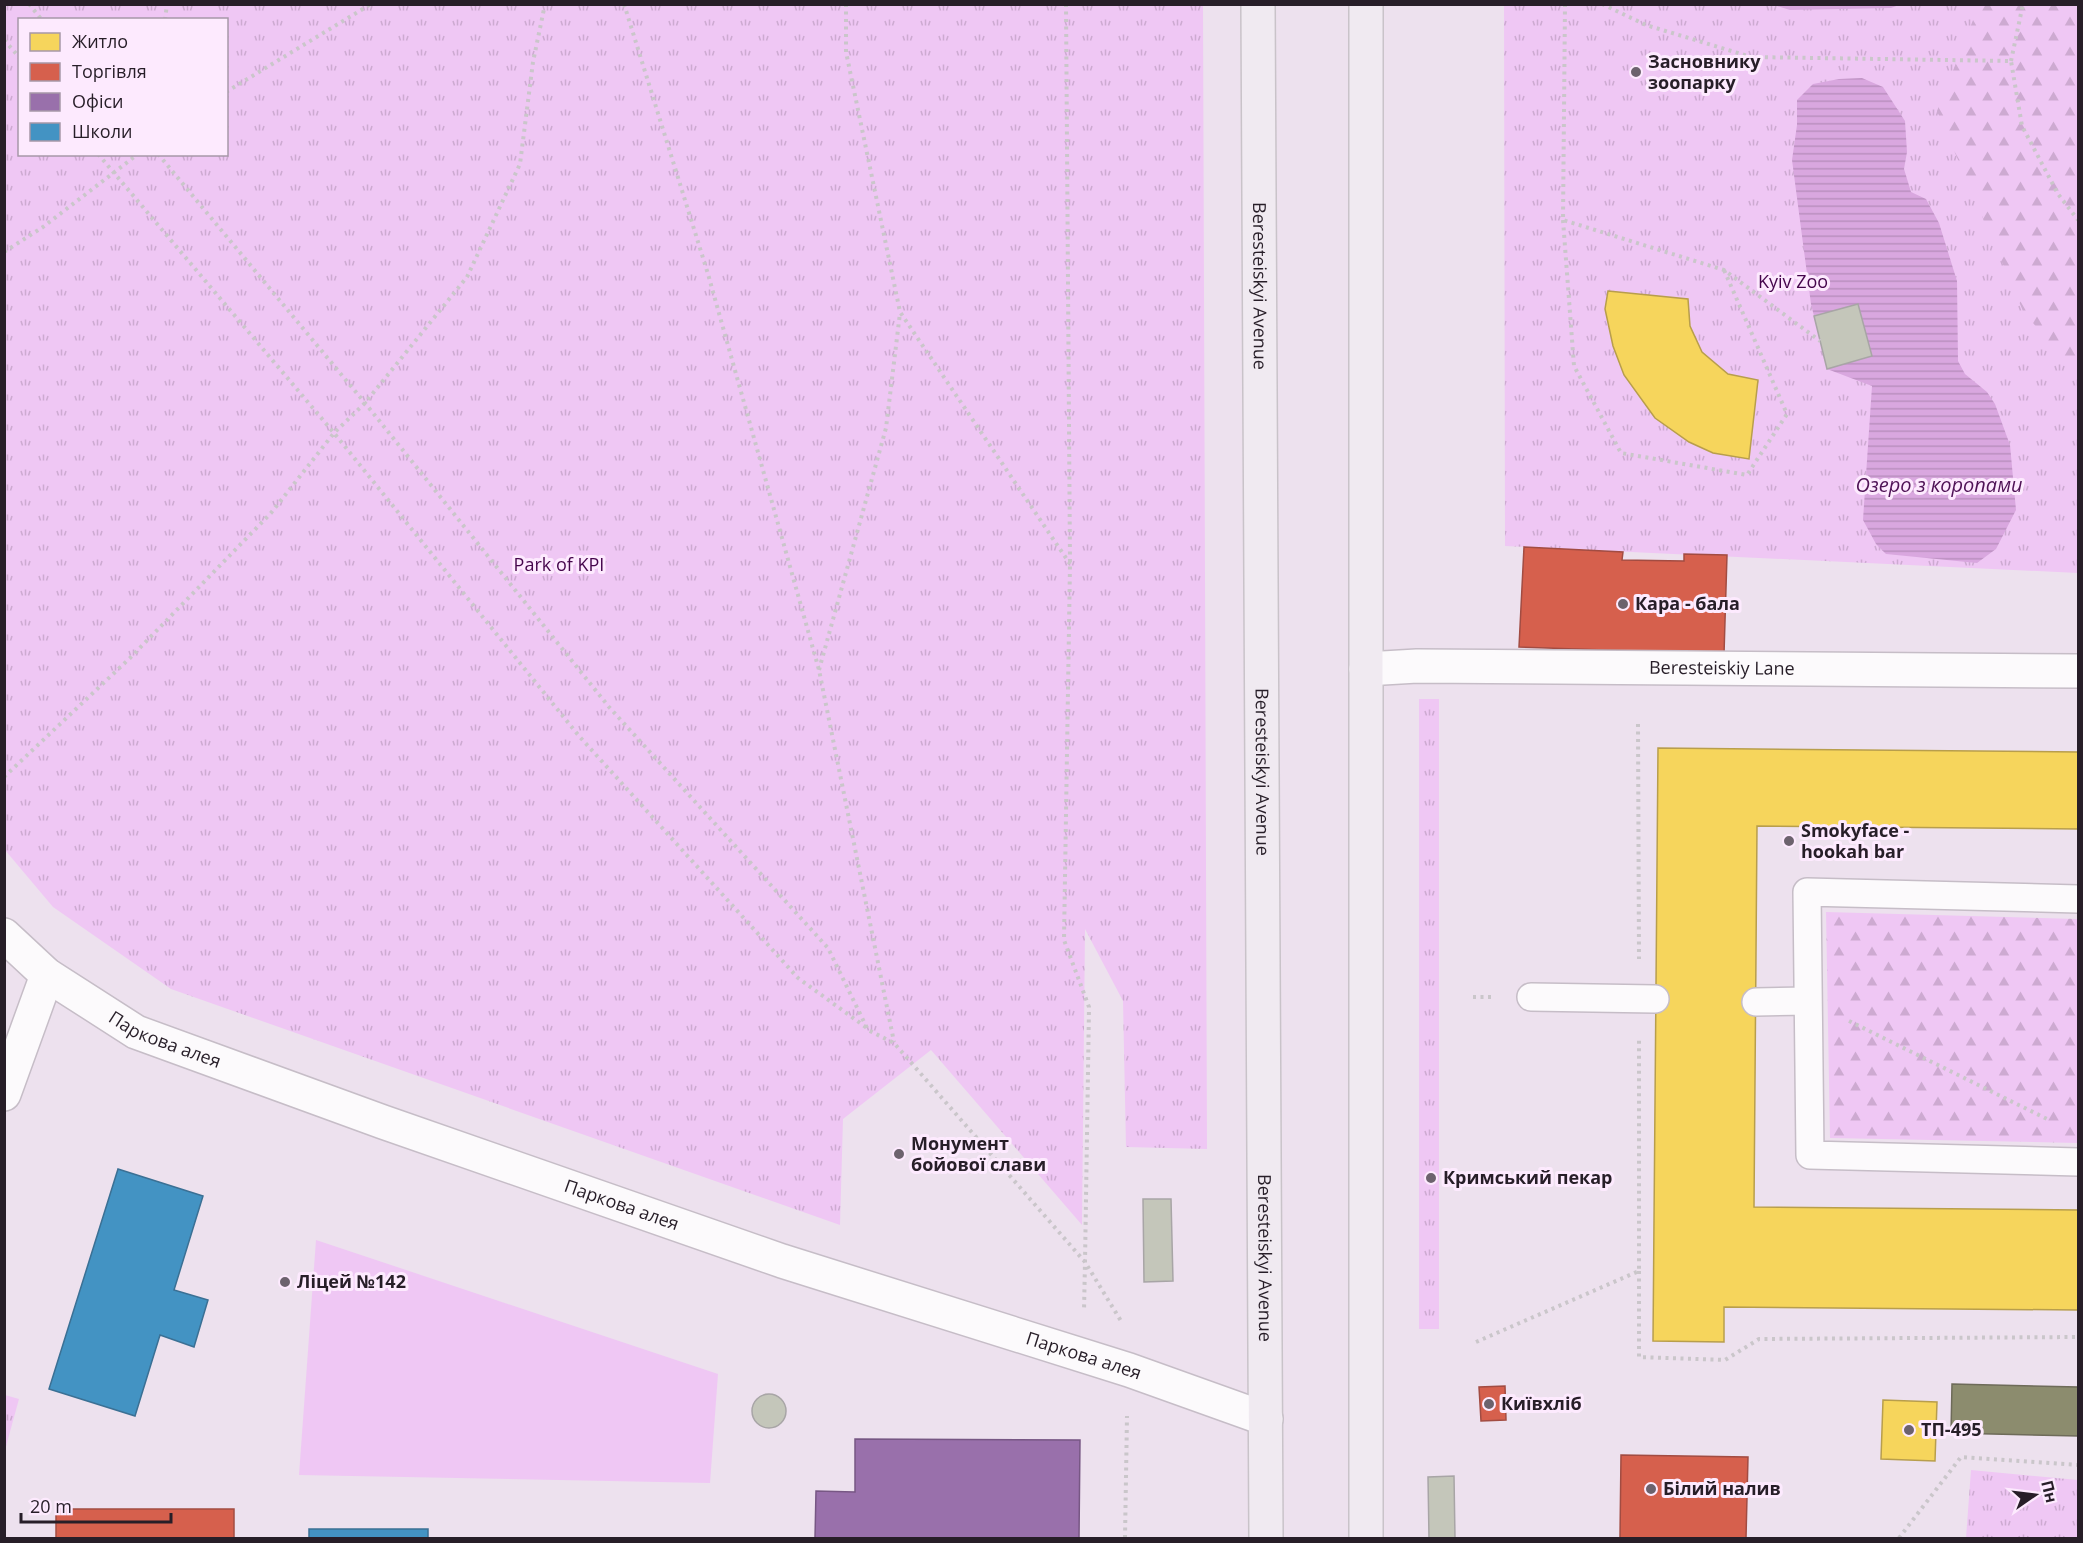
<svg xmlns="http://www.w3.org/2000/svg" width="2083" height="1543" font-family="'Open Sans',sans-serif">
	<style>
		.grass { fill: url(#grass-tufts); fill-rule: evenodd }
		.forest { fill: url(#forest-firs) }
		.pitch { fill: #efc7f4 }
		.water { fill: url(#water-rules) }
		.homes { fill: #f6d55c; stroke: #b89e4c; stroke-width: 1.5 }
		.shops { fill: #d6604d; stroke: #a24c42; stroke-width: 1.5 }
		.offices { fill: #9970ab; stroke: #775784; stroke-width: 1.5 }
		.schools { fill: #4393c3; stroke: #3b7094; stroke-width: 1.5 }
		.industry { fill: #8c8c6e; stroke: #6e6b59; stroke-width: 1.5 }
		.building { fill: #c4c6ba; stroke: #a8a5a6; stroke-width: 1.5 }
		.lines { fill: none; stroke-linecap: round; stroke-linejoin: round }
		.lane-casing { stroke: #c6bdc7; stroke-width: 30 }
		.street-casing { stroke: #c6bdc7; stroke-width: 36 }
		.primary-casing { stroke: #c9c3c9; stroke-width: 36 }
		.path { stroke: #cac6ca; stroke-width: 4; stroke-dasharray: 3 4.5; stroke-linecap: butt }
		.lane { stroke: #fcfafc; stroke-width: 27 }
		.street { stroke: #fcfafc; stroke-width: 33 }
		.primary { stroke: #f0eaf1; stroke-width: 33 }
		.poi-dot { fill: #6c626d; stroke: #fdeafe; stroke-width: 2 }
		.labels { text-anchor: middle; stroke-width: 6; stroke-linejoin: round; paint-order: stroke }
		.poi-label { font-size: 18px; font-weight: bold; fill: #271e28; stroke: #fdeafe; text-anchor: start }
		.park-label { font-size: 18px; fill: #45054c; stroke: #fdeafe }
		.street-label { font-size: 18px; fill: #271e28; stroke: #fdeafe }
		.water-label { font-size: 20px; font-style: italic; fill: #4f1256; stroke: #fdeafe }
	</style>
	<defs>
		<pattern id="grass-tufts" width="24" height="20" patternUnits="userSpaceOnUse" patternTransform="scale(1.5)"><rect width="24" height="20" fill="#efc7f4"/><path d="M3 7l-1-3M5 7V3M7 7l1-3M15 17l-1-3M17 17v-4M19 17l1-3" fill="none" stroke="#cdaad1"/></pattern>
		<pattern id="forest-firs" width="22" height="20" patternUnits="userSpaceOnUse" patternTransform="scale(1.5)"><rect width="22" height="20" fill="#efc7f4"/><path d="M5 1l3.5 6h-7zM16 11l3.5 6h-7z" fill="#cdaad1"/></pattern>
		<pattern id="water-rules" width="6" height="5" patternUnits="userSpaceOnUse" patternTransform="scale(1.5)"><rect width="6" height="5" fill="#d9a7df"/><path d="M0 2.5h6" fill="none" stroke="#ba8fbf"/></pattern>
	</defs>
	<rect width="100%" height="100%" fill="#ede1ee"/>
	<!-- grass -->
	<path class="grass" d="M4,5h1199l4,1144 -81,-2 -3,-146 -38,-72 -3,296 -151,-175 -88,69 -3,106 -669,-236 -118,-82 -48,-57zM20,20h206v134h-206z
		M1504,5h574v568l-573,-27z
		M1419,699h20v630h-20z
		M5,1395l14,4 -14,51 -1,-55z
		M1971,1470l107,10v58h-112z"/>
	<!-- forest -->
	<path class="forest" d="M1979,5h99v372l-55,-66 -86,-200z
		M1826,912l252,7v224l-248,-5z"/>
	<!-- pitch -->
	<path class="pitch" d="M316,1240l402,134 -8,109 -411,-8z"/>
	<!-- water -->
	<path class="water" d="M1774,5h125l-8,3 -101,2z
		M1862,78l21,9 22,34 2,31 -3,17 7,23 15,7 13,24 18,58 1,80 7,13 22,18 8,12 15,41 6,65 -20,39 -19,14 -91,-9 -10,-10 -13,-24 9,-134 -45,-17 -16,-65 -19,-144 5,-35v-25l16,-16 26,-5z"/>
	<!-- homes -->
	<path class="homes" d="M1608,291l80,8 2,27 12,26 26,22 30,6 -9,79 -36,-6 -24,-11 -34,-24 -31,-43 -11,-29 -8,-37z
		M1658,748l420,4v77l-321,-3 -3,381 324,3v100l-354,-3v35l-71,-1z
		M1883,1400l54,2 -2,59 -54,-2z"/>
	<!-- shops -->
	<path class="shops" d="M1524,547l99,5 -1,8 62,1v-7l43,1 -3,99 -205,-7z
		M1505,1386l1,34 -25,1 -2,-34z
		M1621,1455l127,2 -2,81h-126z
		M56,1509h178v29h-178z"/>
	<!-- offices -->
	<path class="offices" d="M855,1439l225,1 -1,98h-264l1,-47 39,1z"/>
	<!-- schools -->
	<path class="schools" d="M118,1169l85,27 -29,94 34,10 -14,47 -34,-12 -25,81 -86,-27z
		M309,1529h119v9h-119z"/>
	<!-- industry -->
	<path class="industry" d="M1952,1384l126,3v49l-127,-3z"/>
	<!-- building -->
	<path class="building" d="M1858,304l14,52 -45,13 -13,-53z
		M1143,1199h28l2,82 -29,1z
		M752 1411a17 17 0 1 1 34 0a17 17 0 1 1-34 0Z
		M1454,1476l1,62h-26l-1,-61z"/>
	<g class="lines">
		<defs>
			<path id="lane" d="M2078,899l-271,-7 3,263 268,7
				M1531,997l124,2
				M1756,1002l52,-1"/>
			<g id="street">
				<path id="s1" d="M1366,669l51,-3 661,5"/>
				<path id="s2" d="M4,935l43,40 89,57 247,90 399,139 347,109 137,49"/>
				<path d="M4,1094l43,-119"/>
			</g>
			<g id="primary">
				<path id="s3" d="M1258,4l8,1534"/>
				<path d="M1366,1538v-1534"/>
			</g>
		</defs>
		<!-- lane casing -->
		<use href="#lane" class="lane-casing"/>
		<!-- street casing -->
		<use href="#street" class="street-casing"/>
		<!-- primary casing -->
		<use href="#primary" class="primary-casing"/>
		<!-- path -->
		<path class="path" d="M29,4l13,16
			M624,4l84,270 111,396 75,372
			M846,4v48l54,260 170,252
			M1066,4l4,560 -6,376 25,67 -4,255 36,59
			M1565,4l-2,216 161,50 96,71
			M1602,4l44,21 105,32 260,4 11,65 36,68 20,26
			M165,20l2,-16
			M4,40l16,18
			M2011,61l12,-57
			M226,92l145,-88
			M98,154l236,279 245,303 219,242 69,50
			M158,154l207,249 244,304 219,241 40,82 26,13 191,219 -1,49
			M1563,220l11,146 47,87 126,22 40,-61 -63,-144
			M4,252l39,-25 95,-73
			M819,670l67,-242 14,-115
			M1638,724l1,235
			M4,777l126,-119 141,-145 63,-80 31,-30 102,-126 53,-113 13,-102 12,-58
			M1473,997h18
			M1849,1021l198,98
			M1639,1271v86l86,3 34,-21 319,-2
			M1476,1342l163,-71v-233
			M1125,1538l2,-122
			M1899,1538l62,-81 117,8"/>
		<!-- lane -->
		<use href="#lane" class="lane"/>
		<!-- street -->
		<use href="#street" class="street"/>
		<!-- primary -->
		<use href="#primary" class="primary"/>
	</g>
	<!-- markers -->
	<g class="poi-dot">
		<circle cx="1636" cy="72" r="6"/>
		<circle cx="1623" cy="604" r="6"/>
		<circle cx="1789" cy="841" r="6"/>
		<circle cx="899" cy="1154" r="6"/>
		<circle cx="1431" cy="1178" r="6"/>
		<circle cx="285" cy="1282" r="6"/>
		<circle cx="1489" cy="1404" r="6"/>
		<circle cx="1909" cy="1430" r="6"/>
		<circle cx="1651" cy="1489" r="6"/>
	</g>
	<g class="labels">
		<!-- poi labels -->
		<g class="poi-label">
			<text x="1648" y="68">Засновнику<tspan x="1648" dy="21">зоопарку</tspan></text>
			<text x="1635" y="610">Кара - бала</text>
			<text x="1801" y="837">Smokyface -<tspan x="1801" dy="21">hookah bar</tspan></text>
			<text x="911" y="1150">Монумент<tspan x="911" dy="21">бойової слави</tspan></text>
			<text x="1443" y="1184">Кримський пекар</text>
			<text x="297" y="1288">Ліцей №142</text>
			<text x="1501" y="1410">Київхліб</text>
			<text x="1921" y="1436">ТП-495</text>
			<text x="1663" y="1495">Білий налив</text>
		</g>
		<!-- park labels -->
		<g class="park-label">
			<text x="1793" y="288">Kyiv Zoo</text>
			<text x="559" y="571">Park of KPI</text>
		</g>
		<!-- street labels -->
		<g class="street-label">
			<text dy="6" stroke="none"><textPath href="#s3" startOffset="282">Beresteiskyi Avenue</textPath></text>
			<text dy="6" stroke="none"><textPath href="#s1" startOffset="356">Beresteiskiy Lane</textPath></text>
			<text dy="6" stroke="none"><textPath href="#s3" startOffset="768">Beresteiskyi Avenue</textPath></text>
			<text dy="6" stroke="none"><textPath href="#s2" startOffset="194">Паркова алея</textPath></text>
			<text dy="6" stroke="none"><textPath href="#s2" startOffset="680">Паркова алея</textPath></text>
			<text dy="6" stroke="none"><textPath href="#s3" startOffset="1254">Beresteiskyi Avenue</textPath></text>
			<text dy="6" stroke="none"><textPath href="#s2" startOffset="1166">Паркова алея</textPath></text>
		</g>
		<!-- water labels -->
		<g class="water-label">
			<text x="1939" y="492">Озеро з коропами</text>
		</g>
	</g>
	<!-- border -->
	<rect width="2083" height="1543" fill="none" stroke="#271e28" stroke-width="12"/>
	<!-- legend -->
	<rect x="18" y="18" width="210" height="138" fill="#fdeafe" stroke="#a798a8" stroke-width="1.5"/>
	<rect x="30" y="33" width="30" height="18" fill="#f6d55c" stroke="#a798a8" stroke-width="1.5"/>
	<text x="72" y="48" font-size="18" fill="#271e28">Житло</text>
	<rect x="30" y="63" width="30" height="18" fill="#d6604d" stroke="#a798a8" stroke-width="1.5"/>
	<text x="72" y="78" font-size="18" fill="#271e28">Торгівля</text>
	<rect x="30" y="93" width="30" height="18" fill="#9970ab" stroke="#a798a8" stroke-width="1.5"/>
	<text x="72" y="108" font-size="18" fill="#271e28">Офіси</text>
	<rect x="30" y="123" width="30" height="18" fill="#4393c3" stroke="#a798a8" stroke-width="1.5"/>
	<text x="72" y="138" font-size="18" fill="#271e28">Школи</text>
	<!-- north arrow -->
	<g transform="translate(2035 1495) rotate(76)" stroke="#fdeafe" stroke-width="4.5" paint-order="stroke">
	<path d="M0-4.5L10 22L0 15L-10 22Z" fill="#271e28"/>
	<text y="-9" font-size="16" font-weight="bold" text-anchor="middle" fill="#271e28">Пн</text>
	</g>
	<!-- scale -->
	<path d="M21 1513v9h150v-9" fill="none" stroke="#271e28" stroke-width="3"/>
	<text x="30" y="1513" font-size="18" fill="#271e28" stroke="#fdeafe" stroke-width="4.5" paint-order="stroke">20 m</text>
</svg>
